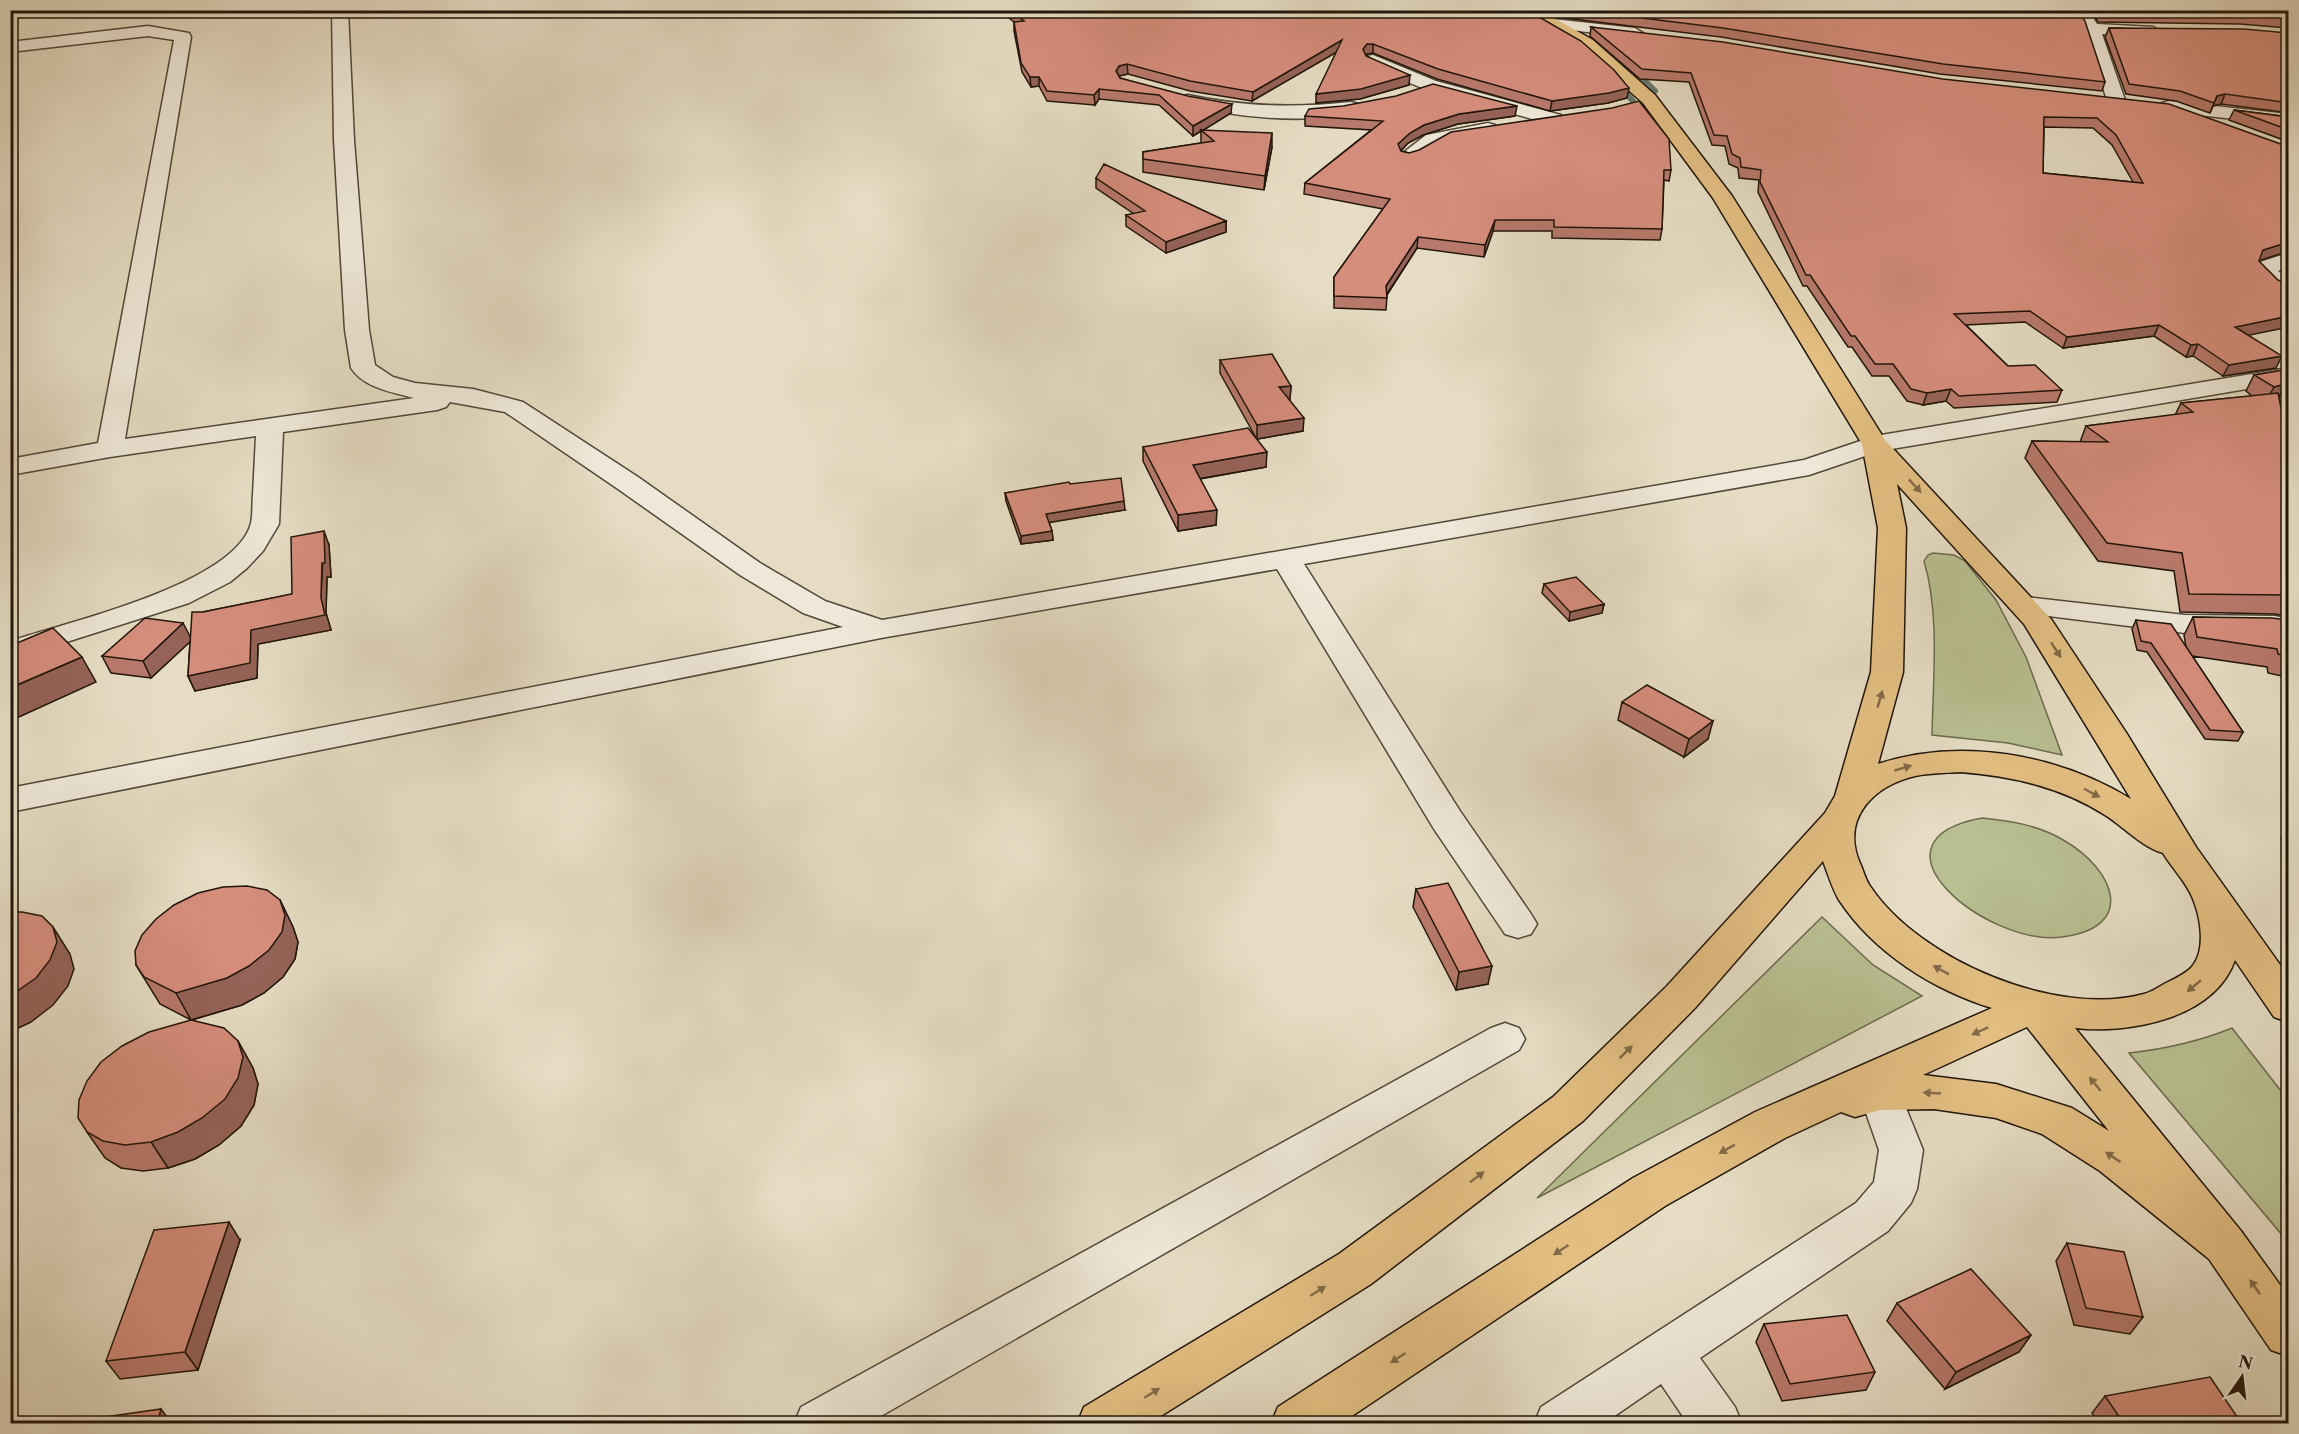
<svg xmlns="http://www.w3.org/2000/svg" width="2299" height="1434" font-family="'Libre Caslon Text',serif">
	<style>
		.green { fill: #b8bf91; stroke: #6c6a4e; stroke-width: 1.5 }
		.lines { fill: none; stroke-linecap: round; stroke-linejoin: round }
		.stream { stroke: #677970; stroke-width: 6 }
		.minor-casing { stroke: #524738; stroke-width: 3 }
		.major-casing { stroke: #21150a; stroke-width: 3 }
		.minor { fill: #eee8d8; fill-rule: evenodd }
		.major { fill: #e2be82; fill-rule: evenodd }
		.wall { fill: #b7796b; stroke: #21150a; stroke-width: 1.5; fill-rule: evenodd }
		.shaded-wall { fill: #956357; stroke: #21150a; stroke-width: 1.5 }
		.building { fill: #d58d7c; stroke: #21150a; stroke-width: 1.5; fill-rule: evenodd }
		.oneway { fill: #826a46 }
	</style>
	<rect width="100%" height="100%" fill="#e5dcc3"/>
	<filter id="stains"><feTurbulence type="fractalNoise" baseFrequency=".00333" numOctaves="4"/><feColorMatrix values="0 0 0 0 .2 0 0 0 0 .09 0 0 0 0 .02 0 0 0 .5 -.17"/></filter>
	<radialGradient id="worn" r=".72"><stop offset=".6" stop-color="#630" stop-opacity="0"/><stop offset="1" stop-color="#630" stop-opacity=".3"/></radialGradient>
	<!-- green -->
	<path class="green" d="M1933,553l21,2 11,6 31,39 30,57 36,98 -54,-12 -76,-8c1,-55 8,-121 -8,-174l4,-6z
		M1982,818c29,3 57,7 83,23 49,29 73,86 -3,96 -74,10 -205,-96 -80,-119z
		M1822,917l51,48 49,31 -385,202z
		M2232,1028l56,72v142l-159,-189c36,-4 69,-11 103,-25z"/>
	<g class="lines">
		<!-- stream -->
		<path class="stream" d="M1537,10l17,8
			M1634,70l21,21
			M1619,86l14,15"/>
		<defs>
			<path id="minor" d="M332,10h16l6,130 15,190 6,35 18,12 22,6 58,6 50,13 115,75 122,86 65,38 57,19 922,-160 71,-24 413,-68v14l-408,69 -71,24 -505,89 156,247 71,103 6,10 -6,10 -13,4 -13,-4 -71,-105 -157,-260 -396,69 -871,174v-24l833,-161 -40,-14 -63,-38 -122,-86 -113,-77 -55,-10 -4,5 -9,3 -154,22 -4,92 -16,27 -16,17 -17,14 -41,21 -179,57v-19c55,-18 226,-57 241,-118 2,-9 1,-19 2,-28 1,-20 2,-39 3,-59l-146,21 -100,18v-16l88,-16 76,-403 -26,-4 -138,16v-10l138,-16 41,7 2,4 -66,402 289,-41c-22,-6 -50,-10 -63,-30l-6,-38 -11,-190z
				M2076,10h12l9,14 56,3 8,5 -8,5 -51,-3 23,66 -3,4h-12l-3,-4 -23,-71 -10,-16z
				M1553,19l82,9 8,5 -8,5 -88,-11 -2,-3 2,-3z
				M1373,55l63,26 125,34 2,4 -2,4 -7,2 -130,-36 -57,-25 -3,-4 3,-4z
				M1188,95c55,12 107,13 163,7l7,2 2,4 -2,4c-54,13 -124,5 -176,-8l-3,-4 3,-4z
				M2169,101l119,13v11l-126,-14 -2,-4 2,-4z
				M1488,123l7,2 2,4 -2,4c-18,4 -40,4 -56,11 -14,6 -20,20 -37,16l-3,-4 27,-21z
				M2288,253v14l-10,4 10,8v17c-14,-4 -24,-13 -32,-25l4,-9z
				M2026,597l159,18 90,1 13,3v18l-26,-3 -77,-1 -170,-21 -4,-6 4,-6z
				M1505,1023l14,5 6,11 -6,11 -652,374h-73l7,-17 690,-379z
				M1880,1076l15,5 28,69 -6,39 -6,14 -23,28 -188,127 35,49 7,17h-54l-27,-40 -58,40h-69l7,-17 315,-204 18,-21 5,-32 -20,-57 6,-12z"/>
			<path id="major" d="M1513,10h23l23,11 34,19 62,55 77,101 153,244 166,179 76,115 69,113 92,129v46l-14,-5 -39,-57c-21,59 -106,74 -160,68l166,203 47,65v60l-17,-6 -62,-91 -109,-88 -58,-37 -46,-16 -62,-9 -54,1 -25,7 -14,-5 -56,26 -120,68 -325,218h-69l7,-17 355,-229 122,-66 237,-104c-59,-18 -119,-56 -153,-108 -7,-12 -11,-26 -16,-39l-128,147 -112,113 -212,163 -223,140h-71l7,-17 255,-153 214,-157 114,-111 158,-173 10,-17 36,-124 7,-144 -16,-84 -149,-246 -70,-95 -62,-55zM1897,484l127,140 107,175c-74,-45 -170,-62 -253,-35l25,-92 3,-144zM1960,772c52,4 101,15 145,43 19,12 37,32 58,38 9,15 24,30 30,46 7,17 13,47 1,65 -5,8 -18,14 -26,18 -8,4 -16,10 -24,12 -88,24 -225,-34 -274,-108 -5,-7 -7,-17 -11,-25 -17,-43 14,-75 56,-85 15,-3 30,-3 45,-4zM2027,1027l82,104 -37,-23 -76,-24 -73,-9z"/>
		</defs>
		<!-- minor casing -->
		<use href="#minor" class="minor-casing"/>
		<!-- major casing -->
		<use href="#major" class="major-casing"/>
		<!-- minor -->
		<use href="#minor" class="minor"/>
		<!-- major -->
		<use href="#major" class="major"/>
	</g>
	<!-- wall -->
	<path class="wall" d="M999,10h260l4,4 364,84 -19,5 -58,8 -113,-32 -64,-26 -6,1 -1,1 43,30 -49,14 -44,4 20,-51 -84,49 -62,-10 -62,-17 -9,2 1,2 111,35 -28,17 69,17 -8,43 -121,-18v-20l58,-9v-12l-8,5 -34,-31 -60,-6 -4,6 -48,-4 -8,-15 -8,1 -9,-15 -8,-41v-9z
		M1542,10h536l27,72 -3,9 -162,-17 -219,-37 -165,-20z
		M2091,10h198v20l-1,-2 -48,-4 -142,-2z
		M1591,27l698,120 -30,114 -11,74 28,33 -53,8 -30,-20 -7,1 -32,-21 -91,12 -38,-26 -59,3 42,41 54,24 -5,12 -103,6 -8,-7 -23,4 -16,-4 -18,-25h-17l-20,-29h-4l-41,-61h-4l-45,-94 1,-12 -20,-2 -1,-10 -9,-4 -4,-18 -13,-1 -23,-63 -49,-3 -50,-43zM2044,127l49,1 19,17 21,37 -90,-9z
		M2109,28l180,5v80l-68,-9 -8,2 -3,7 -34,-12 -50,-7 -21,-57z
		M2234,110l55,7v25l-60,-22z
		M1305,116h210l-57,8 -35,11 -15,8 -7,8 8,2 262,17 -2,11 -5,-1 -2,49 -2,11 -108,-2v-7h-59l-9,26 -67,-9 -30,47 -1,15 -52,-2v-31l49,-68 -79,-15 1,-11 66,-53 -66,-4z
		M1096,178l130,43v11l-60,21 -40,-27v-11l8,-1 -38,-26z
		M2289,260v17l-7,-5z
		M1220,360l71,26 -1,13h-1l14,32 -46,8 9,28 -66,12 16,46 -38,6 -35,-70v-14l112,-11 -35,-63z
		M2289,369v58l-8,-16 8,37v169l-14,-3 -95,-2 -6,-41 -76,-10 -73,-103 7,-17 48,1 6,-16 89,-11 6,-12 71,-7 -6,-5 8,-16z
		M1070,484l55,26 -76,12 3,9 1,9 -32,4 -15,-43 -1,-8z
		M329,545l2,32h-4l-1,36 5,17 -73,14 -1,34 -62,13 -7,-15 2,-35 -39,37 -40,-5 -9,-17 89,-18 12,-26 89,-18z
		M1544,584l60,20 -2,9 -33,8 -27,-28z
		M2193,617l96,3v64l-3,-7 -18,-4 -1,-6 -75,-11 51,76 -5,9 -33,-2 -58,-87 -10,-2 -5,-21 4,-9 50,27 -2,-12z
		M1622,702l86,37 -24,18 -66,-37z
		M2289,826v28l-8,-15z
		M1416,889l72,95 -32,6 -43,-83z
		M280,900l13,27 5,15 -3,17 -12,18 -19,16 -22,12 -50,15 46,21 15,27 5,16 -4,21 -13,21 -22,19 -24,14 -27,9 -25,3 -22,-3 -16,-10 -18,-26 104,-112 -31,-16 -24,-39z
		M240,1240l-42,130 -78,9 -14,-18z
		M2067,1243l76,74 -13,17 -56,-9 -18,-64z
		M1897,1303l134,32 -12,17 -74,37 -58,-68z
		M1764,1324l111,48 -9,18 -84,11 -26,-59z
		M2105,1396l137,28h-143l-7,-11z"/>
	<!-- shaded-wall -->
	<path class="shaded-wall" d="M1342,40v9l-90,52 1,-9z
		M1367,44h6v9l-6,1 -5,5 1,-10z
		M1127,64l1,10 -9,2 -3,-5 3,-5z
		M1410,75l-1,10 -49,14 -44,4v-9z
		M1030,77h9v9l-8,1z
		M1629,88l-2,10 -19,5 -58,8 2,-10z
		M1099,89v10l-4,6 -1,-10z
		M2225,94l-4,10 -8,2 -3,7 7,-17z
		M1232,104l-1,9 -29,18 -1,-1v1l-8,5v-10z
		M1517,106l-2,10 -57,8 -35,11 -15,8 -11,11 1,-10 12,-11 14,-8 35,-11z
		M1272,133v14l-8,43 1,-14z
		M10,196l6,12 -6,6z
		M1495,220l-2,11 -9,26 1,-12z
		M1226,221v11l-60,21v-11z
		M1418,237l-1,11 -32,49 1,-11z
		M2289,242v9l-31,10 5,-11z
		M2289,316v11l-59,12 5,-12z
		M2159,325l-5,11 -91,12 4,-11z
		M2198,344l-5,12 -7,1 5,-12z
		M2282,356l-6,12 -53,8 6,-11z
		M2285,384l-8,17 -12,3 9,-17z
		M1291,386l-1,13 -11,2v-14z
		M1951,389l-5,12 -23,4 4,-12z
		M1304,418l-1,13 -46,8v-14z
		M1267,452l-1,15 -74,13 1,-15z
		M1124,501l1,9 -79,13v-9z
		M1217,510l-1,15 -38,6v-16z
		M324,531l5,14 2,32h-4l-1,36 5,17 -73,14 -1,34 -62,13 -7,-15 63,-46 70,-32z
		M1052,531l1,9 -32,4v-8z
		M1604,604l-2,9 -33,8 1,-9z
		M183,623l9,17 -41,38 -8,-17z
		M82,657l14,25 -86,39v-33z
		M1713,721l-5,18 -24,18 5,-18z
		M280,900l13,27 5,15 -3,17 -12,18 -19,16 -22,12 -51,15 -15,-27z
		M53,927l17,27 4,15 -6,17 -15,19 -22,17 -21,10v-36z
		M1492,966l-4,18 -32,6 3,-18z
		M238,1041l15,27 5,16 -4,21 -13,21 -22,19 -24,14 -27,9 -17,-26z
		M10,1085l6,7 2,17 -8,21z
		M229,1222l11,18 -42,130 -13,-18z
		M2031,1335l-12,17 -74,37 11,-17z
		M161,1409l11,15h-15z"/>
	<!-- building -->
	<path class="building" d="M1010,10h249l4,4 24,-4h240l54,31 33,29 15,18 -20,5 -57,8 -114,-32 -65,-25h-6l-4,5 3,7 44,19 -49,14 -45,5 26,-54 -89,52 -63,-11 -63,-17 -8,2 -3,5 4,7 68,18 44,8 -39,22 -34,-31 -60,-6 -5,6 -47,-4 -8,-14h-9l-9,-14 -7,-41 10,-1z
		M1577,10h501l7,11 20,61 -162,-18 -220,-36z
		M2100,10h189v8l-45,-3 -143,-2z
		M1591,27l132,15 220,37 226,25 120,43v95l-26,8 -4,11 19,19 11,4v32l-54,11 47,29 -53,9 -31,-21 -7,1 -32,-20 -92,12 -37,-26 -76,3 54,52 27,-1 27,25 -103,6 -8,-7 -24,4 -16,-4 -18,-25h-18l-20,-28h-4l-41,-61h-4l-46,-93 1,-12 -20,-3 -1,-9 -8,-4 -5,-18 -13,-1 -23,-62 -49,-4zM2044,117l53,1 19,17 27,48 -100,-10z
		M2109,28l135,1 45,4v70l-64,-9 -8,2 -3,7 -34,-12 -51,-7z
		M1433,84l84,22 -58,8 -35,11 -14,8 -12,11 3,7 8,2 10,-3 32,-18 161,-24 27,-7 30,38 2,31h-7l-2,59 -108,-2v-7h-59l-10,25 -67,-8 -32,49 1,12 -53,-2v-19l56,-78 -85,-16 78,-62 -78,-5 4,-7 34,-3 53,-10z
		M2234,110l55,7v13z
		M1201,130l71,3 -7,43 -122,-17v-7l71,-11z
		M1104,164l122,57 -60,21 -40,-27 19,-4 -49,-33z
		M1272,354l19,32 -12,1 25,31 -47,7 -37,-65z
		M2289,369v22l-4,-7 -11,3 -20,-12z
		M2278,393l11,55v148l-4,-1 -96,-1 -7,-41 -75,-10 -75,-102 76,1 -22,-16 107,-14 -12,-9z
		M1248,428l19,24 -74,13 24,45 -39,5 -35,-68z
		M1121,478l3,23 -78,13 6,17 -31,5 -16,-43 64,-11 1,2z
		M324,531l1,32h-3l-1,35 4,17 -74,15 -1,33 -62,13 4,-64h11l89,-18 -1,-57z
		M1576,577l28,27 -34,8 -26,-28z
		M2193,617l79,1 17,2v36l-11,-2 -1,-5 -80,-12z
		M145,618l38,5 -40,38 -41,-5z
		M2136,620l35,4 72,108 -33,-2 -59,-87 -10,-2z
		M53,628l29,29 -72,31v-42z
		M1647,685l66,36 -24,18 -67,-37z
		M1448,883l44,83 -33,6 -43,-83z
		M247,886l20,4 13,10 5,15 -3,17 -13,18 -20,16 -22,12 -51,15 -32,-16 -8,-12 -1,-14 7,-16 14,-16 18,-14 24,-12 25,-6z
		M10,912h12l20,4 11,11 4,15 -7,18 -14,18 -26,18z
		M191,1020l33,8 14,13 5,16 -5,21 -13,21 -23,19 -24,14 -27,10 -26,3 -22,-4 -16,-9 -9,-14 1,-18 8,-19 14,-19 21,-16 27,-14z
		M229,1222l-44,130 -79,9 48,-131z
		M2067,1243l57,9 19,65 -57,-9z
		M1971,1269l60,66 -75,37 -59,-69z
		M1847,1315l28,57 -85,12 -26,-60z
		M2210,1377l32,47h-118l-19,-28z
		M161,1409l-4,15h-74l1,-4z"/>
	<!-- one-way arrows -->
	<defs><path id="oneway-solid" d="M-6-.8H1V-3.2L6.5 0L1 3.2V.8H-6Z" transform="scale(1.5)"/></defs>
	<g class="oneway">
		<use href="#oneway-solid" transform="translate(1915 486) rotate(47)"/>
		<use href="#oneway-solid" transform="translate(2056 650) rotate(57)"/>
		<use href="#oneway-solid" transform="translate(1880 699) rotate(-74)"/>
		<use href="#oneway-solid" transform="translate(1903 768) rotate(-16)"/>
		<use href="#oneway-solid" transform="translate(2092 793) rotate(28)"/>
		<use href="#oneway-solid" transform="translate(1941 970) rotate(-151)"/>
		<use href="#oneway-solid" transform="translate(2194 986) rotate(140)"/>
		<use href="#oneway-solid" transform="translate(1980 1031) rotate(156)"/>
		<use href="#oneway-solid" transform="translate(1626 1052) rotate(-45)"/>
		<use href="#oneway-solid" transform="translate(2095 1084) rotate(-129)"/>
		<use href="#oneway-solid" transform="translate(1932 1093) rotate(-177)"/>
		<use href="#oneway-solid" transform="translate(1727 1149) rotate(151)"/>
		<use href="#oneway-solid" transform="translate(2113 1157) rotate(-146)"/>
		<use href="#oneway-solid" transform="translate(1477 1177) rotate(-37)"/>
		<use href="#oneway-solid" transform="translate(1561 1250) rotate(147)"/>
		<use href="#oneway-solid" transform="translate(2255 1287) rotate(-125)"/>
		<use href="#oneway-solid" transform="translate(1318 1291) rotate(-32)"/>
		<use href="#oneway-solid" transform="translate(1398 1358) rotate(147)"/>
		<use href="#oneway-solid" transform="translate(1152 1393) rotate(-32)"/>
	</g>
	<!-- margin -->
	<rect width="2299" height="1434" fill="none" stroke="#e5dcc3" stroke-width="36"/>
	<rect x="12" y="12" width="2275" height="1410" fill="none" stroke="#21150a" stroke-width="3"/>
	<rect x="18" y="18" width="2263" height="1398" fill="none" stroke="#21150a" stroke-width="1.5"/>
	<!-- north arrow -->
	<g transform="translate(2242 1377) rotate(14)" stroke="#eee8d8" stroke-width="4.5" paint-order="stroke">
	<path d="M0-4.5L10 22L0 15L-10 22Z" fill="#21150a"/>
	<text y="-9" font-size="16" font-weight="bold" text-anchor="middle" fill="#21150a">N</text>
	</g>
	<rect width="100%" height="100%" filter="url(#stains)"/>
	<rect width="100%" height="100%" fill="url(#worn)"/>
</svg>
